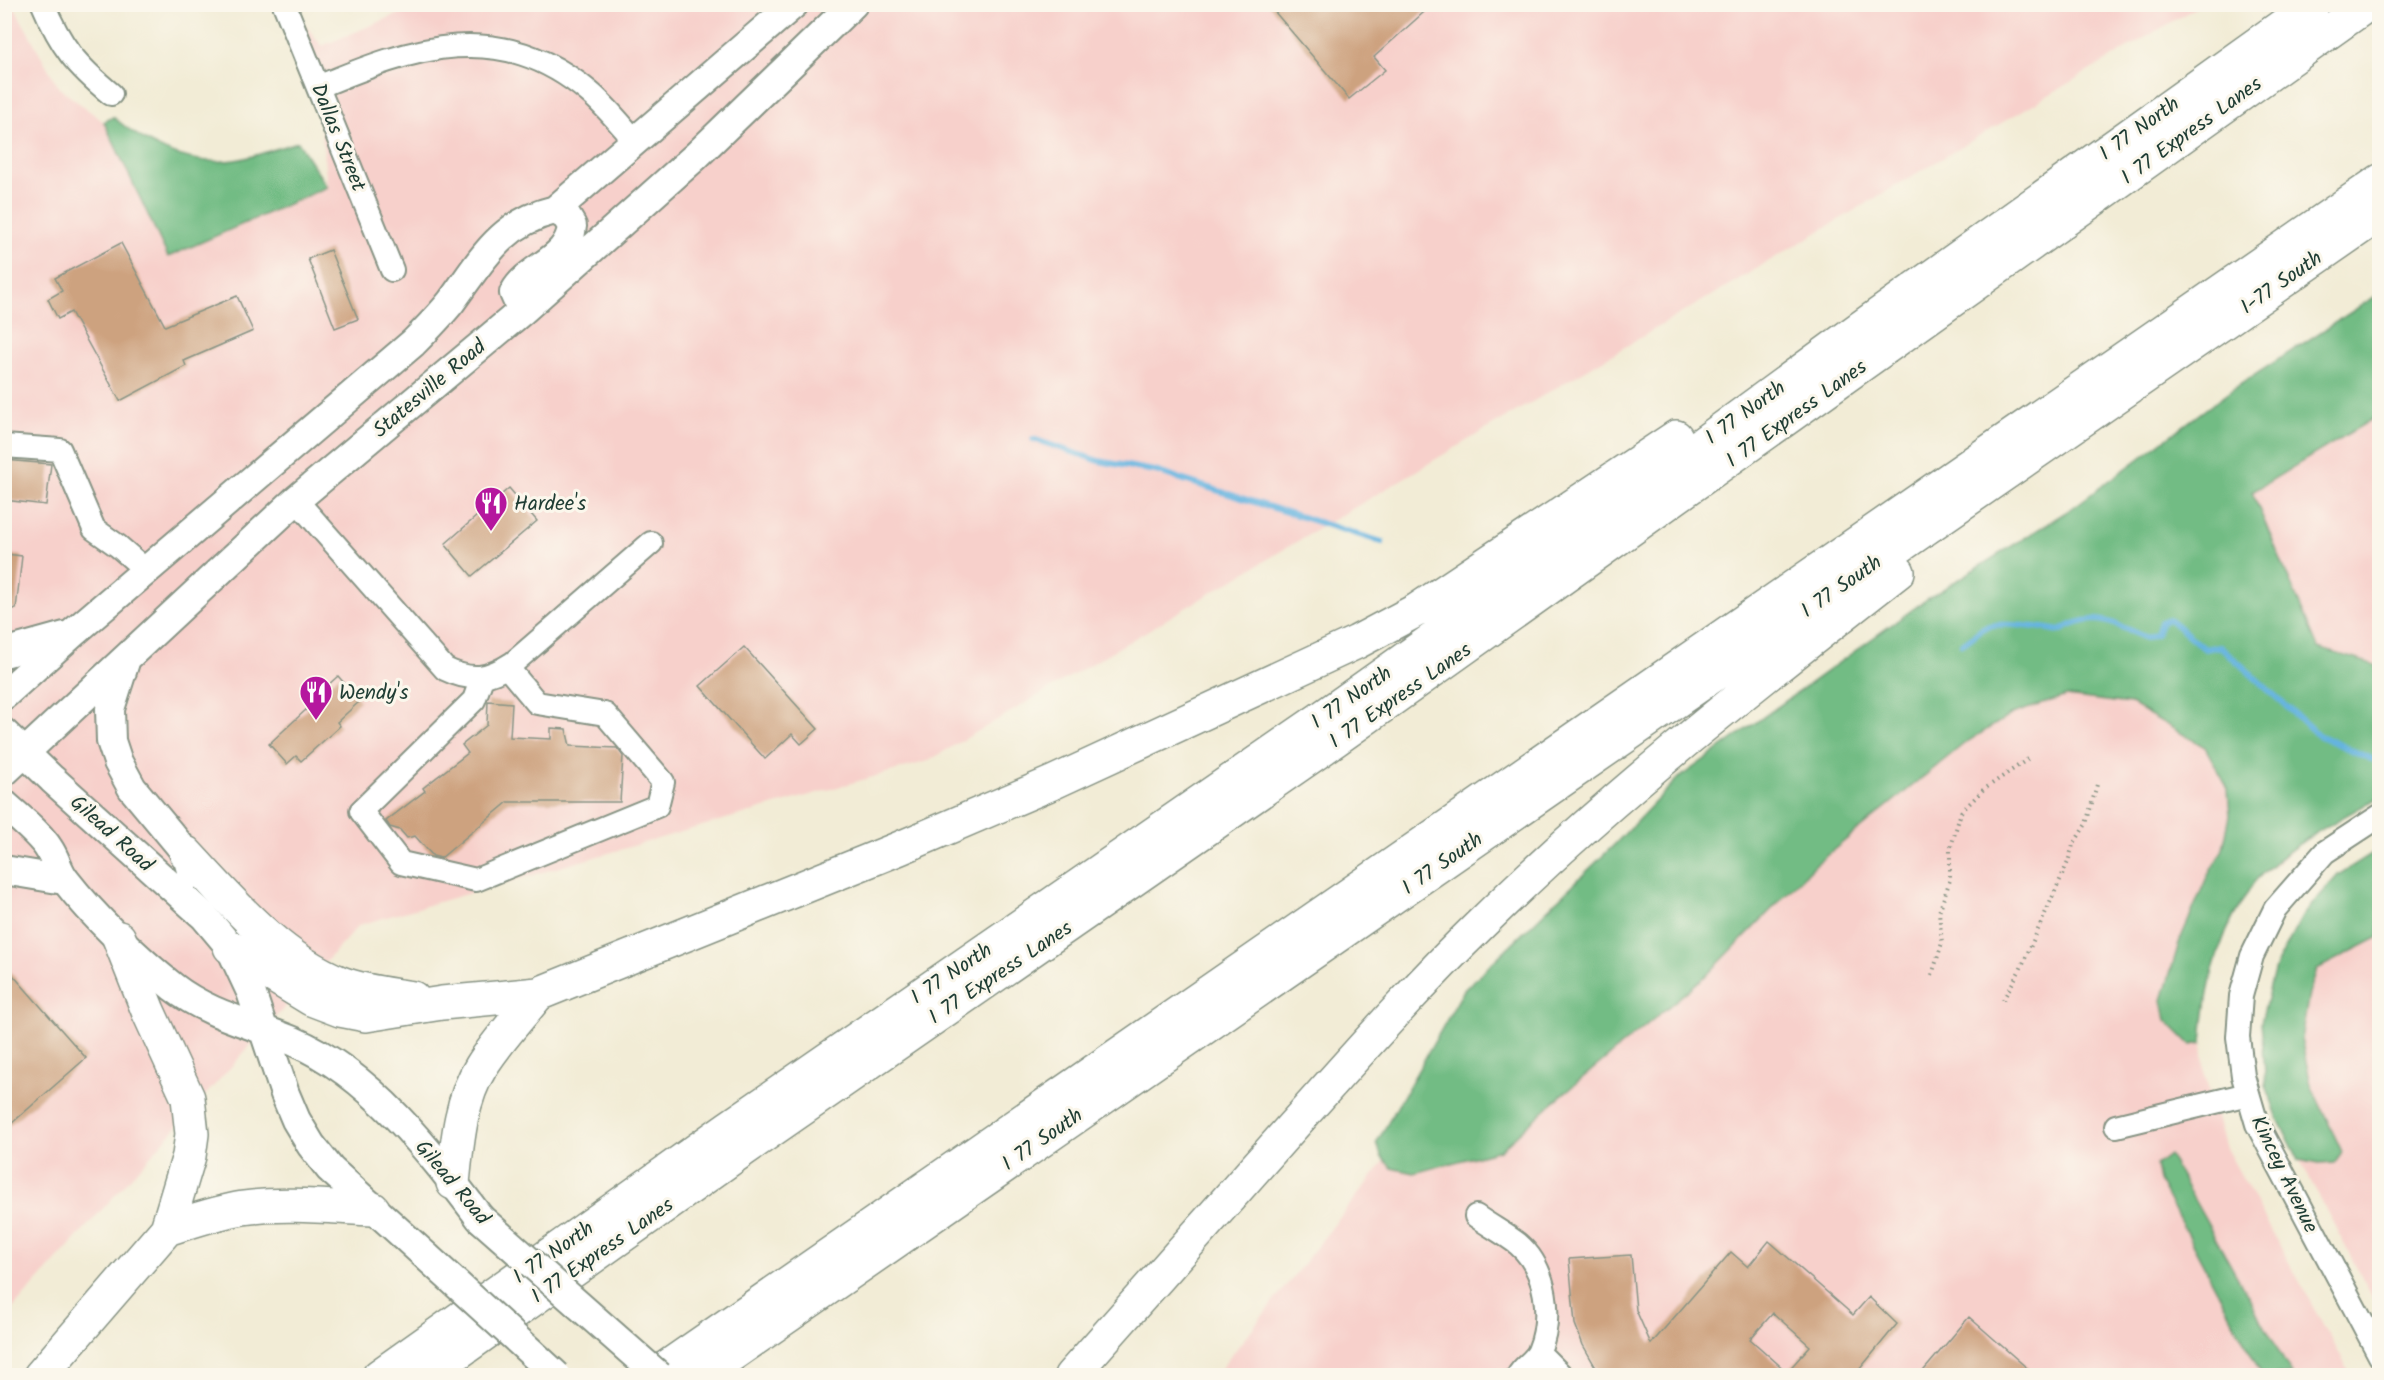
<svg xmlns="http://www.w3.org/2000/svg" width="2384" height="1380" font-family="Kalam,sans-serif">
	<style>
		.built { fill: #f7d0cb }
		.forest { fill: #72bc84; stroke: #487c5c; stroke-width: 1.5 }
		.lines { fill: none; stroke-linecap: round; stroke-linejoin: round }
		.stream { stroke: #65b4e0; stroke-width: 6 }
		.building { fill: #cda27f; fill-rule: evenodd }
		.minor-casing { stroke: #889485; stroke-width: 26 }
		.major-casing { stroke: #889485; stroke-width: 32 }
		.highway-casing { stroke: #889485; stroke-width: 36 }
		.path { stroke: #889485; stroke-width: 4; stroke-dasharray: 1.5 4.5; stroke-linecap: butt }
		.minor { stroke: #fff; stroke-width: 22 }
		.major { stroke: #fff; stroke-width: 28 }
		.highway { stroke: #fff; stroke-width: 33 }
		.major-bridge-casing { stroke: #889485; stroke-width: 32; stroke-linecap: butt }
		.major-bridge { stroke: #fff; stroke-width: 28 }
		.labels { text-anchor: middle; stroke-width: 6; stroke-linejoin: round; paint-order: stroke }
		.street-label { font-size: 21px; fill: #1f3d34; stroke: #fbf7ec }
		.poi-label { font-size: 21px; fill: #1f3d34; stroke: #fbf7ec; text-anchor: start }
	</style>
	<rect width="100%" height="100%" fill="#fbf7ec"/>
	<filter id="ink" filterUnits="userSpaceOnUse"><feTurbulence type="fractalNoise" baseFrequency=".0167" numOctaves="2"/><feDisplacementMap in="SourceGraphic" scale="12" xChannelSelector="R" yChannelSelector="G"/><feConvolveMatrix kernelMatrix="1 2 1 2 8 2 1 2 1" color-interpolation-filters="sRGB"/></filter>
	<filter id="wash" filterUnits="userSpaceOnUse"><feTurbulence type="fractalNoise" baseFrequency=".008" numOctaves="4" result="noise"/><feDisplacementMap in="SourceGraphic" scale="24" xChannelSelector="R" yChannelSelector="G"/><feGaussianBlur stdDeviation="1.35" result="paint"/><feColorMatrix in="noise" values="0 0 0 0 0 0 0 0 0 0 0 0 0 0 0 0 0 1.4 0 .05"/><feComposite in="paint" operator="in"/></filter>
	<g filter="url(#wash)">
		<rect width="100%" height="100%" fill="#f2ecd6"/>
		<!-- built -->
		<path class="built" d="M422,4l1778,1 -1272,756 -569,164 -354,392v-1312h8l46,83 45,34 64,135 159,-70 -9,-100 -29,-82 33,41z
			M2379,386v411l-71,40 -52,43 -24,38 -17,42 -10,39 -3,44 3,34 21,71 125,227 -1136,1 204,-259z
			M2379,849v461l-101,-191 -12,-34 -5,-63 14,-55 28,-52 35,-40z"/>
		<!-- forest -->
		<path class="forest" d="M113,117c38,32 85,54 136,40 17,-4 33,-11 49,-15l29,45 -159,70 -64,-135z
			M2379,294v121l-127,77 66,156 61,18v131c-42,24 -88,46 -122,82 -6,6 -11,16 -15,23 -28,45 -36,89 -40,141l-11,2 -25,-25 -4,-20 18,-60 27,-63 16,-28 7,-33 -2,-27 -23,-42 -74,-43 -65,-8 -54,18 -47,29 -150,122 -106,108 -158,131 -51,46 -86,23 -22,-5 -11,-12 -4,-14 87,-152 151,-146 61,-64 251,-181 144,-90 162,-120z
			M2379,849v88l-62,32 -8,25 -8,44 10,47 31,67 -8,11 -16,1 -19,-4 -21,-41 -12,-34 -5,-63 14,-55 28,-52 35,-40z
			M2169,1155l123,220h-30l-103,-194 -3,-16z"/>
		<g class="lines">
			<!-- stream -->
			<path class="stream" d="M1033,439l66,22 56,10 227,71
				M1962,644c9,-5 15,-12 23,-17 13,-6 60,1 75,4 35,-21 53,-8 86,7l11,-4 4,-12 8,-3 36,30 15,-3 98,89 62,28"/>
		</g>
		<g id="blocks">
			<!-- building -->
			<path class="building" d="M1268,4h165l-59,53 11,13 -36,29z
				M121,243l44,83 72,-30 16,35 -69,30 2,5 -66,35 -49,-89 -13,7 -10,-20 14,-8 -7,-13z
				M330,250l28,69 -23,9 -27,-69z
				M4,460l47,4 -5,41 -42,-5z
				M509,488l28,33 -65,55 -27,-32z
				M6,554l16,2 -6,53 -12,-1z
				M744,647l74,82 -17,15 -9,-10 -27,25 -65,-73z
				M338,676l22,25 -23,21 3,4 -39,35 -5,-5 -9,8 -18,-20 39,-36 -2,-3z
				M488,701l24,2 -2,34 41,2v-11l15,1 4,17 47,2 6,8 -3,46h-112l-67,56 -8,-2 -18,-20 -8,2 -7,-8 -10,-3 -4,-6 39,-30 -2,-3 45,-35 -6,-8 25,-20z
				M4,965l82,93 -82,72z
				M1769,1241l84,74 16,-18 28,27 -43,52h-252l-7,-10 -12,-21 -8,-21 -6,-65 62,-4 5,55 15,34 80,-92 17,15zM1773,1313l37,33 -23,26 -37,-33z
				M1969,1317l67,59h-117z"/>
		</g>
	</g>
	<g filter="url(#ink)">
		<use href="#blocks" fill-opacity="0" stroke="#889485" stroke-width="1.5"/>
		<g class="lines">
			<defs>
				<path id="minor" d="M43,4c18,43 33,61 68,90
					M284,4l108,266
					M318,87c96,-40 182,-70 271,5 17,14 32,33 47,50
					M4,446l56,4 34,79 24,17 29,25
					M296,500l149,169c27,13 43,10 68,-6l138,-120
					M482,678l-8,22 -113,111 40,52 75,17 181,-74 6,-24 -58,-68 -68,-11 -30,-36
					M2380,816l-55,36 -50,57 -23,47 -11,40 -3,41 5,39 14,48 123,232
					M2116,1126l132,-32
					M1476,1216c14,10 29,18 42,28 29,25 35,73 21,107 -4,10 -16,15 -21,25
					M1539,1353l23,23"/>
				<path id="major" d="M522,311l-8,-18c15,-28 55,-32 58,-67l-6,-10 -11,-6
					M4,653l61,-17
					M125,662l-15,47 1,32 7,21 14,26 54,65 6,21
					M4,695l69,-62 340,-290c13,-13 26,-26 38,-41 31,-42 49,-79 104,-92l239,-206
					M4,733l48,46 152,137 26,31 21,45 34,102 11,26 15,25 19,24 97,88
					M4,772l292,-272 226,-189 99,-88 75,-67 157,-152
					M4,804c14,13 36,30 45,45 7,10 9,23 17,32 28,36 71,77 107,106 36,28 80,37 120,54 78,33 138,112 187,177
					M4,870l60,10"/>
				<path id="highway" d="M186,853c45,48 92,105 155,130 23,9 48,11 72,15
					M230,947l45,30 36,22 29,11 26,5 76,-12 96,-9 362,-146 152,-65 305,-141 60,-32 259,-173
					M453,1183c4,-38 7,-83 28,-116 16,-26 38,-49 57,-73
					M167,1229c25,-8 50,-17 76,-21 43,-6 87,-1 130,1
					M40,1376l127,-147 22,-73 3,-22 -4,-36 -40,-87 -29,-73
					M379,1376l349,-248 592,-409 185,-131 355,-260 453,-324
					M425,1376l318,-226 592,-410 1033,-736
					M654,1376l1726,-1195
					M701,1376l1679,-1162
					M1071,1376c73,-83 147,-165 220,-248 62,-69 123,-139 190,-204 130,-128 273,-240 417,-352"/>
			</defs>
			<!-- minor casing -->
			<use href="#minor" class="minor-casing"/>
			<!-- major casing -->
			<use href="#major" class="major-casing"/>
			<!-- highway casing -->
			<use href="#highway" class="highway-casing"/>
			<!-- path -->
			<path class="path" d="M1932,975l10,-32 -3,-31 11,-32v-30l11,-38 22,-22 45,-31
				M2003,1000l18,-32 47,-106 5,-17 13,-21 12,-43"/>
			<!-- minor -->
			<use href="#minor" class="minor"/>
			<!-- major -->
			<use href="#major" class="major"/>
			<!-- highway -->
			<use href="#highway" class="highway"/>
			<defs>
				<path id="major-bridge" d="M480,1218l179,158
					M427,1257l130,119"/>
			</defs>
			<!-- major-bridge casing -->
			<use href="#major-bridge" class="major-bridge-casing"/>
			<!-- major-bridge -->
			<use href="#major-bridge" class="major-bridge"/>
		</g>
	</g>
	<!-- icons -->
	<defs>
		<symbol id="restaurant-pin" viewBox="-11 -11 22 30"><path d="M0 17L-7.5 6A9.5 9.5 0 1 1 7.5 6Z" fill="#b5179e" stroke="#fbf7ec"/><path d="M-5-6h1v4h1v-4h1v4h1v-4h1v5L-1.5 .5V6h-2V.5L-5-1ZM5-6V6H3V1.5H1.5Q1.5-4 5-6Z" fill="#fff"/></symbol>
	</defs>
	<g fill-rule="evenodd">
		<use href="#restaurant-pin" x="472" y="484" width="38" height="52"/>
		<use href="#restaurant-pin" x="297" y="673" width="38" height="52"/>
	</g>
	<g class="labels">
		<!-- street labels -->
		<g class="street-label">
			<text transform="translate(2139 128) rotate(-36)" y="7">I 77 North</text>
			<text transform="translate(2191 130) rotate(-36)" y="7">I 77 Express Lanes</text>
			<text transform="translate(339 137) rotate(68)" y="7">Dallas Street</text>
			<text transform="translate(2281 282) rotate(-35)" y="7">I-77 South</text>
			<text transform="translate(429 388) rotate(-40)" y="7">Statesville Road</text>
			<text transform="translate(1745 412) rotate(-36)" y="7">I 77 North</text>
			<text transform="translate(1796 413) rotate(-36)" y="7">I 77 Express Lanes</text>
			<text transform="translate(1841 586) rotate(-35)" y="7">I 77 South</text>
			<text transform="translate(1400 695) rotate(-35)" y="7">I 77 Express Lanes</text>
			<text transform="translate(1351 697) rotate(-35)" y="7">I 77 North</text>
			<text transform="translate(112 833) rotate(42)" y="7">Gilead Road</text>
			<text transform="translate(1442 863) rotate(-35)" y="7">I 77 South</text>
			<text transform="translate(1000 972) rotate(-34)" y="7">I 77 Express Lanes</text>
			<text transform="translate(951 973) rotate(-34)" y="7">I 77 North</text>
			<text transform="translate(1042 1139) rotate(-35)" y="7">I 77 South</text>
			<text transform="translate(2285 1174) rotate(64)" y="7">Kincey Avenue</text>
			<text transform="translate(453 1182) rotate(50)" y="7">Gilead Road</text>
			<text transform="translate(602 1250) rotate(-35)" y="7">I 77 Express Lanes</text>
			<text transform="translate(553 1252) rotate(-35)" y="7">I 77 North</text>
		</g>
		<!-- poi labels -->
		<g class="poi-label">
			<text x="514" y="510">Hardee's</text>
			<text x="339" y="699">Wendy's</text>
		</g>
	</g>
	<!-- margin -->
	<rect width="2384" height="1380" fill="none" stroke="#fbf7ec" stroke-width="24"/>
</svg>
